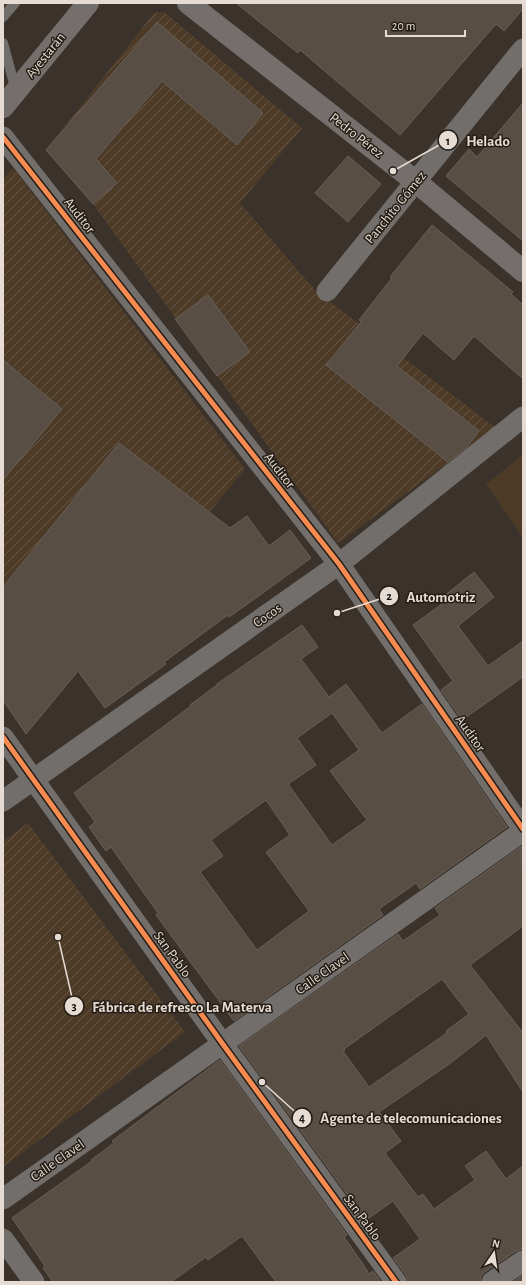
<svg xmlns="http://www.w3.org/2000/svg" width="526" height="1285" font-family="'Alegreya Sans',sans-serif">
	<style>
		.built { fill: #4d3b28 }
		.industrial { fill: url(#industrial-furrows) }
		.building { fill: #594e44; stroke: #686059; fill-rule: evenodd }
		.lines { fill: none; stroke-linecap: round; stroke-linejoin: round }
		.lane { stroke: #716e6c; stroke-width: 10 }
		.street { stroke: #716e6c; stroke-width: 21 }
		.secondary { stroke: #746f6c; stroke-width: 22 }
		.cycleway-casing { stroke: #241d16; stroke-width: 8 }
		.cycleway { stroke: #f68b52; stroke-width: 5 }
		.labels { text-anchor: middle; stroke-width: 3; stroke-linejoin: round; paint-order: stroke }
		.street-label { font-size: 14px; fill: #e6dcd3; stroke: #241d16 }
		.leader { fill: none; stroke: #e6dcd3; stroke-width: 1.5 }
		.callout-dot { fill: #e6dcd3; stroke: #241d16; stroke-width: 1.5 }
		.mark-label { font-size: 12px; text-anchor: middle; font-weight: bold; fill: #111 }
		.callout-label { font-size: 15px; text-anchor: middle; font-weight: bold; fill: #e6dcd3; stroke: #241d16; stroke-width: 3; stroke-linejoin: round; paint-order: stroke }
	</style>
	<defs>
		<pattern id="industrial-furrows" width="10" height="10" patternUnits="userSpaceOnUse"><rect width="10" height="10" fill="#4d3b28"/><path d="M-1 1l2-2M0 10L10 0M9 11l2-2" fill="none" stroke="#675746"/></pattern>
	</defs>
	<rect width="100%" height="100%" fill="#3b332b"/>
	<!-- built -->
	<path class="built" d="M523,455v83l-37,-54z"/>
	<!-- industrial -->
	<path class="industrial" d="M164,12l138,116 -62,75 75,87 181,138 -158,115 -245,-339 -47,-54 108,-137z
		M13,168l232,301 -219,265 -23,-34v-521z
		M28,823l157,209 -182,135v-326z"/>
	<!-- building -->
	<path class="building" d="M236,3h287v6l-19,22 -8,-7 -96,111 -100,-85 -2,3z
		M157,22l106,91 -26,32 -75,-64 -66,78 21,24 -24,21 -47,-54z
		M523,103v138l-77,-65 23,-27 8,8z
		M348,156l33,28 -33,38 -33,-29z
		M432,225l81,67 -2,2 12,11v74l-49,-43 -20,24 -31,-27 -26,33 82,65 -12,16 -19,15 -122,-97 35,-43 -2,-2 33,-42 -2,-1z
		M208,295l42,57 -33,24 -42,-57z
		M3,360l59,49 -59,71z
		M119,443l111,85 17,-12 22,30 21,-16 21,28 -58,42 -24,17 -1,-2 -64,47 2,2 -61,44 -27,-37 -52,63 -23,-34v-113z
		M474,572l20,25 -36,29 30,40 35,-25v36l-61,43 -21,-30 12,-9 -40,-56 33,-24 -3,-4z
		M302,625l16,22 -17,12 28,38 17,-13 36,49 40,-29 85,123 -87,62 -4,-6 -37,26 4,6 -149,106 -78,-106 2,-2 -47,-66 -5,4 -17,-24 6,-5 -21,-29 117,-87 -1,-1 27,-20v-1zM332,713l27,37 -29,21 37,49 -35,25 -44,-61 28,-19 -19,-27zM266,800l24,35 -24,17 43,59 -52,39 -57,-78 23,-16 -12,-16z
		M522,846l1,80 -53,39 53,68v59l-37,-57 -34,27 -73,50 22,29 -16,12 33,44 5,-3 11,15 41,-29 -10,-14 21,-15 20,28 17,-13v83l-7,2 -31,21 -4,4 -1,6h-72l-2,-7 -13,-17 27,-19 -27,-38 -27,19 -127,-174 159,-112 5,7 37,-26 -5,-7zM442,979l27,35 -23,17 1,2 -78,54 -26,-36 2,-1 -1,-1z
		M220,1060l127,175 -3,2 19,27 6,10 4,-3 8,11h-105l-34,-46 -34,24 -2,-3 -35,25h-118l-10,-14 2,-2 -33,-48 80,-57 -1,-1 23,-17 -2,-2z
		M523,1275v7h-10z"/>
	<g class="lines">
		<!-- lane -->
		<path class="lane" d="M3,17l12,-14
			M3,43l13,48"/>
		<!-- street -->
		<path class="street" d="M3,137l336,427 184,265
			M327,291l196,-242
			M3,737l219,306 174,239
			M3,801l336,-237 184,-147
			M3,1199l520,-368
			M3,1239l31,43
			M492,1282l31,-21"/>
		<!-- secondary -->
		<path class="secondary" d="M188,3l227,178 108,90
			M3,107l85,-104"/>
		<defs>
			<path id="cycleway" d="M3,137l336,427 184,265
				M3,737l219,306 174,239"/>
		</defs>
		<!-- cycleway casing -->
		<use href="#cycleway" class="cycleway-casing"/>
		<!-- cycleway -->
		<use href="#cycleway" class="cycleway"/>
	</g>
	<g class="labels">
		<!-- street labels -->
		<g class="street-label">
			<text transform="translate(45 55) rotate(-51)" y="5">Ayestarán</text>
			<text transform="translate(357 135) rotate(38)" y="5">Pedro Pérez</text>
			<text transform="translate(395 207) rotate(-51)" y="5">Panchito Gómez</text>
			<text transform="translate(80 215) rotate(52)" y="5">Auditor</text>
			<text transform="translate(280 470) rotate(52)" y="5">Auditor</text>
			<text transform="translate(267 615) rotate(-35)" y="5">Cocos</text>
			<text transform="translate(471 733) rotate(55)" y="5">Auditor</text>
			<text transform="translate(173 954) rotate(54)" y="5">San Pablo</text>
			<text transform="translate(322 973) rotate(-35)" y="5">Calle Clavel</text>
			<text transform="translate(57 1160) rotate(-35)" y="5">Calle Clavel</text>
			<text transform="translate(363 1217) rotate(54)" y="5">San Pablo</text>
		</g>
	</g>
	<!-- callouts -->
	<path class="leader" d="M393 171L448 140M337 613L389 596M58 937L74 1006M262 1082L302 1118"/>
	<g class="callout-dot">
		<circle cx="393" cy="171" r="4"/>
		<circle cx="337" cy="613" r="4"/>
		<circle cx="58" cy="937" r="4"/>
		<circle cx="262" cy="1082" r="4"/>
		<circle cx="448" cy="140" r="10"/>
		<circle cx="389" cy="596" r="10"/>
		<circle cx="74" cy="1006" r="10"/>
		<circle cx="302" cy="1118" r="10"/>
	</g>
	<g class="mark-label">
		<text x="448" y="145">1</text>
		<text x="389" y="600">2</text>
		<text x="74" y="1010">3</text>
		<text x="302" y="1122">4</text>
	</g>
	<g class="callout-label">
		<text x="488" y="146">Helado</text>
		<text x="441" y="602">Automotriz</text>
		<text x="182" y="1012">Fábrica de refresco La Materva</text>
		<text x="411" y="1123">Agente de telecomunicaciones</text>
	</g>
	<!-- border -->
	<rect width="526" height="1285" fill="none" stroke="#e6dcd3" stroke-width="8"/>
	<!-- north arrow -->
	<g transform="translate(494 1253) rotate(13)" stroke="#241d16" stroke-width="3" paint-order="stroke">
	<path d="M0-3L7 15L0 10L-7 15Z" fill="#e6dcd3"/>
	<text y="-6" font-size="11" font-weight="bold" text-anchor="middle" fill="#e6dcd3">N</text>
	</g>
	<!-- scale -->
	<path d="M386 30v6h79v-6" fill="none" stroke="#e6dcd3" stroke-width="2"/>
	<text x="392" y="30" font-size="12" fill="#e6dcd3" stroke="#241d16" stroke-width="3" paint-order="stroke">20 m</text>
</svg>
